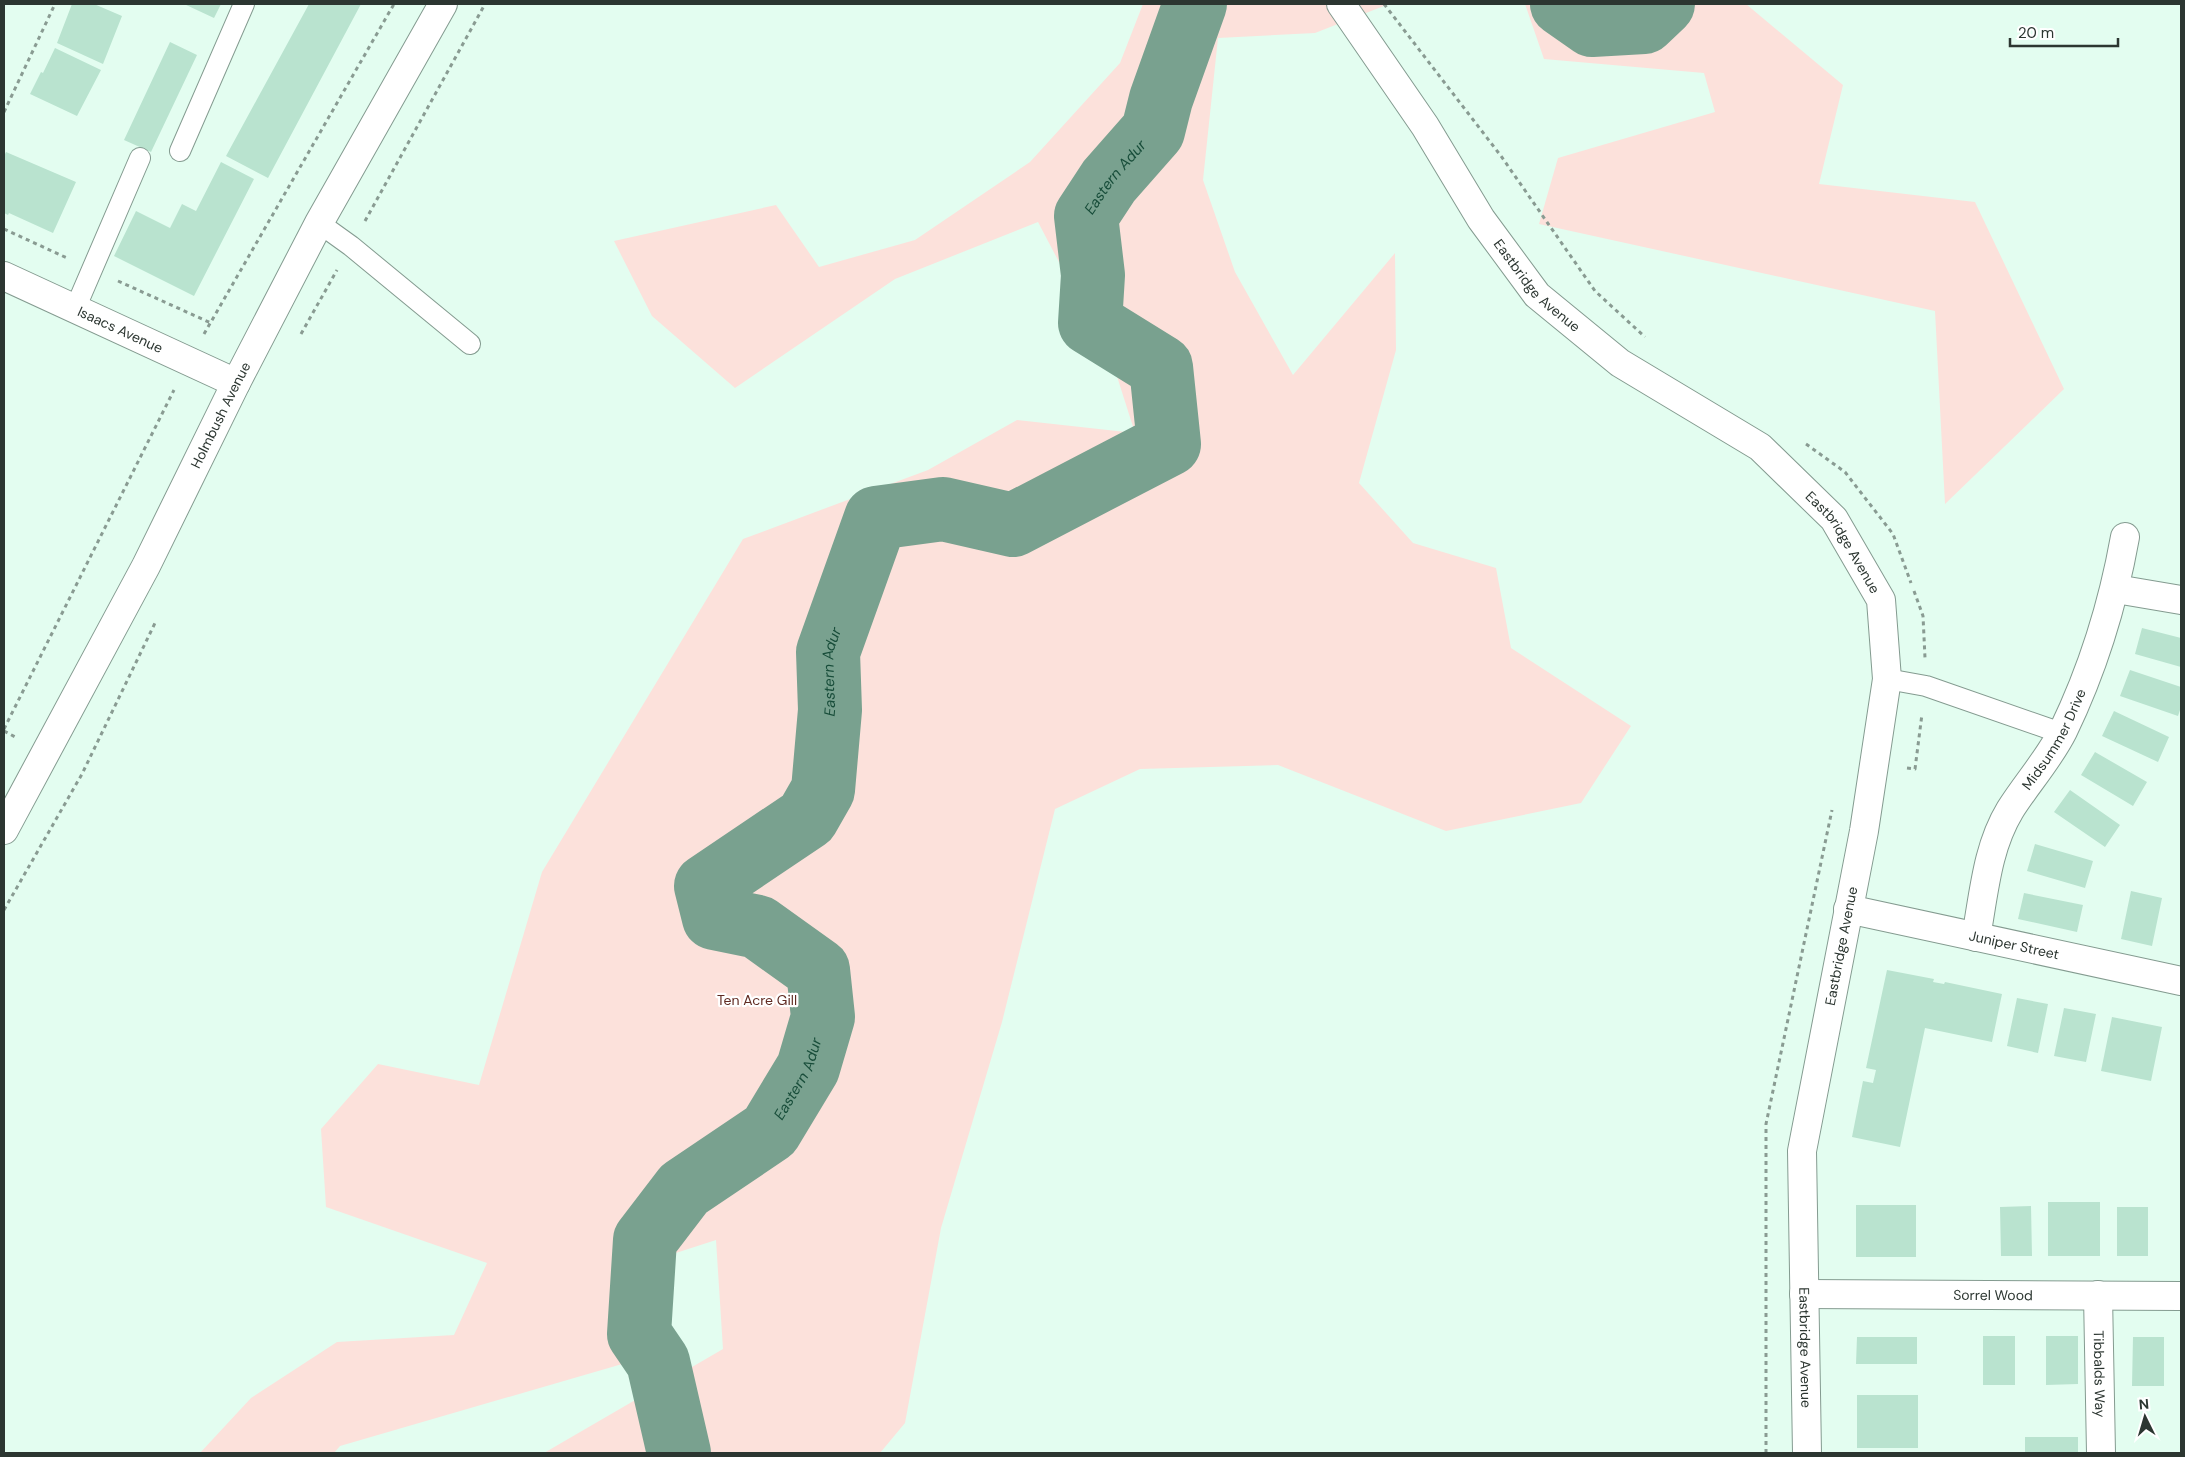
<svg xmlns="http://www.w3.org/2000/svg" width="2185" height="1457" font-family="'DM Sans',sans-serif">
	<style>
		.green { fill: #fce1db }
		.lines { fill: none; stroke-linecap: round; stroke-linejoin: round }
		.river { stroke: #79a18f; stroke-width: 64 }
		.building { fill: #b9e3cf }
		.lane-casing { stroke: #849b90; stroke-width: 22 }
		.street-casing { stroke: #849b90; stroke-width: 30 }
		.secondary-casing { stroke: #849b90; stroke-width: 30 }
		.path { stroke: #899b92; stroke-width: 3; stroke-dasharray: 4 4; stroke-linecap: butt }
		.lane { stroke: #fff; stroke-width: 20 }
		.street { stroke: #fff; stroke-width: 28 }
		.secondary { stroke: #fff; stroke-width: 28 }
		.labels { text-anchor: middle; stroke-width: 4.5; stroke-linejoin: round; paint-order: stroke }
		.street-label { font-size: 14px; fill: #2c3631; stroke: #fff }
		.park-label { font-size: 14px; fill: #602a21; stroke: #fff }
		.water-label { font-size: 15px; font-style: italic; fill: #184d3a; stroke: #fff }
	</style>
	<rect width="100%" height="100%" fill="#e3fdf0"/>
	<!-- green -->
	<path class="green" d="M1143,4h246l-74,29 -97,5 -15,142 32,92 58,103 102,-122 1,97 -37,133 54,60 83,25 15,80 120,78 -50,77 -135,28 -168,-66 -138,4 -85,40 -53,213 -61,206 -36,195 -25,30h-336l179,-104 -7,-109 -68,22 -12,98 -296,86 -6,7h-134l51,-55 86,-56 117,-7 33,-72 -161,-56 -5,-78 57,-65 101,21 63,-213 201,-333 185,-69 89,-50 118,13 -21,-66 -76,-145 -143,57 -160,109 -83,-72 -38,-75 162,-36 43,62 96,-27 115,-78 90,-99z
		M1525,4h221l97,81 -24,99 156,18 89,187 -119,115 -10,-193 -396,-87 19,-66 157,-46 -11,-39 -160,-14z"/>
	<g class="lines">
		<!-- river -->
		<g class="river">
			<path d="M1562,4l30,21 52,-3 19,-18"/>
			<path id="s1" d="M679,1453l-21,-91 -19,-28 6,-94 39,-51 86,-58 38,-63 15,-51 -5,-47 -60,-43 -44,-9 -8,-32 101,-68 16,-28 7,-80 -2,-58 48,-134 67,-9 70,16 156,-81 -8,-77 -71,-44 3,-48 -7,-59 23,-35 44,-50 8,-32 34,-95"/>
		</g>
	</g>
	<!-- building -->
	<path class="building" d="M72,4h22l28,12 -19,48 -46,-21z
		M184,4h37l-7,14z
		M309,4h52l-93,174 -42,-22z
		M170,42l27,13 -46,97 -27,-12z
		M55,48l46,22 -24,46 -47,-22 11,-22 2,1z
		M6,152l70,30 -23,51 -44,-20 -1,2 -4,-2v-57z
		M221,162l33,17 -60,117 -80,-40 22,-45 34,17 12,-24 14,7z
		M2142,628l39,10v29l-46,-13z
		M2130,670l51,17v20l-3,9 -58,-20z
		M2114,711l55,26 -11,25 -56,-26z
		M2095,752l52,30 -14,24 -52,-31z
		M2070,790l50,35 -15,22 -51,-35z
		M2035,844l58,17 -8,27 -58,-17z
		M2131,891l31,7 -10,48 -31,-7z
		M2024,893l59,12 -6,27 -59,-13z
		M1887,970l47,9 -1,3 11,2 1,-2 57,12 -10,48 -67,-14 -25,119 -48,-10 11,-56 10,2 3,-13 -10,-2z
		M2017,998l31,6 -10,49 -31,-7z
		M2064,1008l32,6 -10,48 -32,-6z
		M2112,1017l50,10 -11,54 -50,-10z
		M2048,1202h52v54h-52z
		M1856,1205h60v52h-60z
		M2031,1206l1,50h-31l-1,-49z
		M2117,1207h31v49h-31z
		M1983,1336h32v49h-32z
		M2046,1336h32v48l-32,1z
		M1857,1337h60v27h-61z
		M2133,1337h31v49h-32z
		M1857,1395h61v53h-61z
		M2025,1437h53v16h-53z"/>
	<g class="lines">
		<defs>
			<path id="lane" d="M180,151l64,-147
				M319,223l32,23 119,98
				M75,309l65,-151
				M1887,679l39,7 135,47"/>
			<g id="street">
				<path id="s2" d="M4,276l232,107"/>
				<path d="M2116,589l65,11"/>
				<path id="s3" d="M1848,909l333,72"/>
				<path id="s4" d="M1976,937c8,-44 11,-89 34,-127 17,-27 39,-51 53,-79 30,-62 50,-127 62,-194"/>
				<path id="s5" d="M1804,1294l377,2"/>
				<path id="s6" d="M2098,1295l3,158"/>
			</g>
			<g id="secondary">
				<path id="s7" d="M1341,4l84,122 56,93 56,76 83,68 140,84 74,72 47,81 6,79 -23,152 -62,320 5,302"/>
				<path id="s8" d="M4,830l142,-264 90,-183 83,-160 124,-219"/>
			</g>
		</defs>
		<!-- lane casing -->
		<use href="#lane" class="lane-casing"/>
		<!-- street casing -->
		<use href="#street" class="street-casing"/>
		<!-- secondary casing -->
		<use href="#secondary" class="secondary-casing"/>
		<!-- path -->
		<path class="path" d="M1384,4l117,152 94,135 50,46
			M4,112l51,-108
			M365,221l120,-217
			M4,229l63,29
			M118,281l93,42
			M204,334l190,-330
			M301,334l36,-64
			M1806,444l39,28 48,62 18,49
			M1914,591l9,25 2,42
			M4,729l170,-339
			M4,731l13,7
			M1907,768l8,1 7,-55
			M4,910l78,-136 74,-153
			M1766,1453v-329l66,-314"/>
		<!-- lane -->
		<use href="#lane" class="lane"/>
		<!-- street -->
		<use href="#street" class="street"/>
		<!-- secondary -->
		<use href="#secondary" class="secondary"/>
	</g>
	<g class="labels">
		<!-- street labels -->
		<g class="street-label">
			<text dy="5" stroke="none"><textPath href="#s7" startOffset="344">Eastbridge Avenue</textPath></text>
			<text dy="5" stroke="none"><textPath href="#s2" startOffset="128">Isaacs Avenue</textPath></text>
			<text dy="5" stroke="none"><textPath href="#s8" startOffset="468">Holmbush Avenue</textPath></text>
			<text dy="5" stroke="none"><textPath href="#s7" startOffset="749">Eastbridge Avenue</textPath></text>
			<text dy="5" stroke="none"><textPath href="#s4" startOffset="216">Midsummer Drive</textPath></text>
			<text dy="5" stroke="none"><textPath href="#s3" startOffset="170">Juniper Street</textPath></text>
			<text transform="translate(1841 946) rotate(-79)" y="5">Eastbridge Avenue</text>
			<text dy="5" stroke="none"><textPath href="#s5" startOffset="189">Sorrel Wood</textPath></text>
			<text dy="5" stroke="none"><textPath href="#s7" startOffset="1574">Eastbridge Avenue</textPath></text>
			<text dy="5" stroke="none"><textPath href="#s6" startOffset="79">Tibbalds Way</textPath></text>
		</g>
		<!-- park labels -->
		<g class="park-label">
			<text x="757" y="1005">Ten Acre Gill</text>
		</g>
		<!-- water labels -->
		<g class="water-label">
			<text dy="5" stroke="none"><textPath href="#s1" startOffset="1782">Eastern Adur</textPath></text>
			<text dy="5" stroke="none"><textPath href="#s1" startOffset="988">Eastern Adur</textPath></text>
			<text dy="5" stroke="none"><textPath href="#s1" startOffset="449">Eastern Adur</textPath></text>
		</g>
	</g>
	<!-- border -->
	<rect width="2185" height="1457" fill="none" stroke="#2c3631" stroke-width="10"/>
	<!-- north arrow -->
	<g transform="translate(2145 1417) rotate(355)" stroke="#ffffff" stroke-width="4" paint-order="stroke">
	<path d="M0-4L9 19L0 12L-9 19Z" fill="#2c3631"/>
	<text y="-8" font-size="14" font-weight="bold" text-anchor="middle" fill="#2c3631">N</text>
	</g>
	<!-- scale -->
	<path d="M2010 38v8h108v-8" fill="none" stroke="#2c3631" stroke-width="2.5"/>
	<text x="2018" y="38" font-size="15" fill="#2c3631" stroke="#ffffff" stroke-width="4" paint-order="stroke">20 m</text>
</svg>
